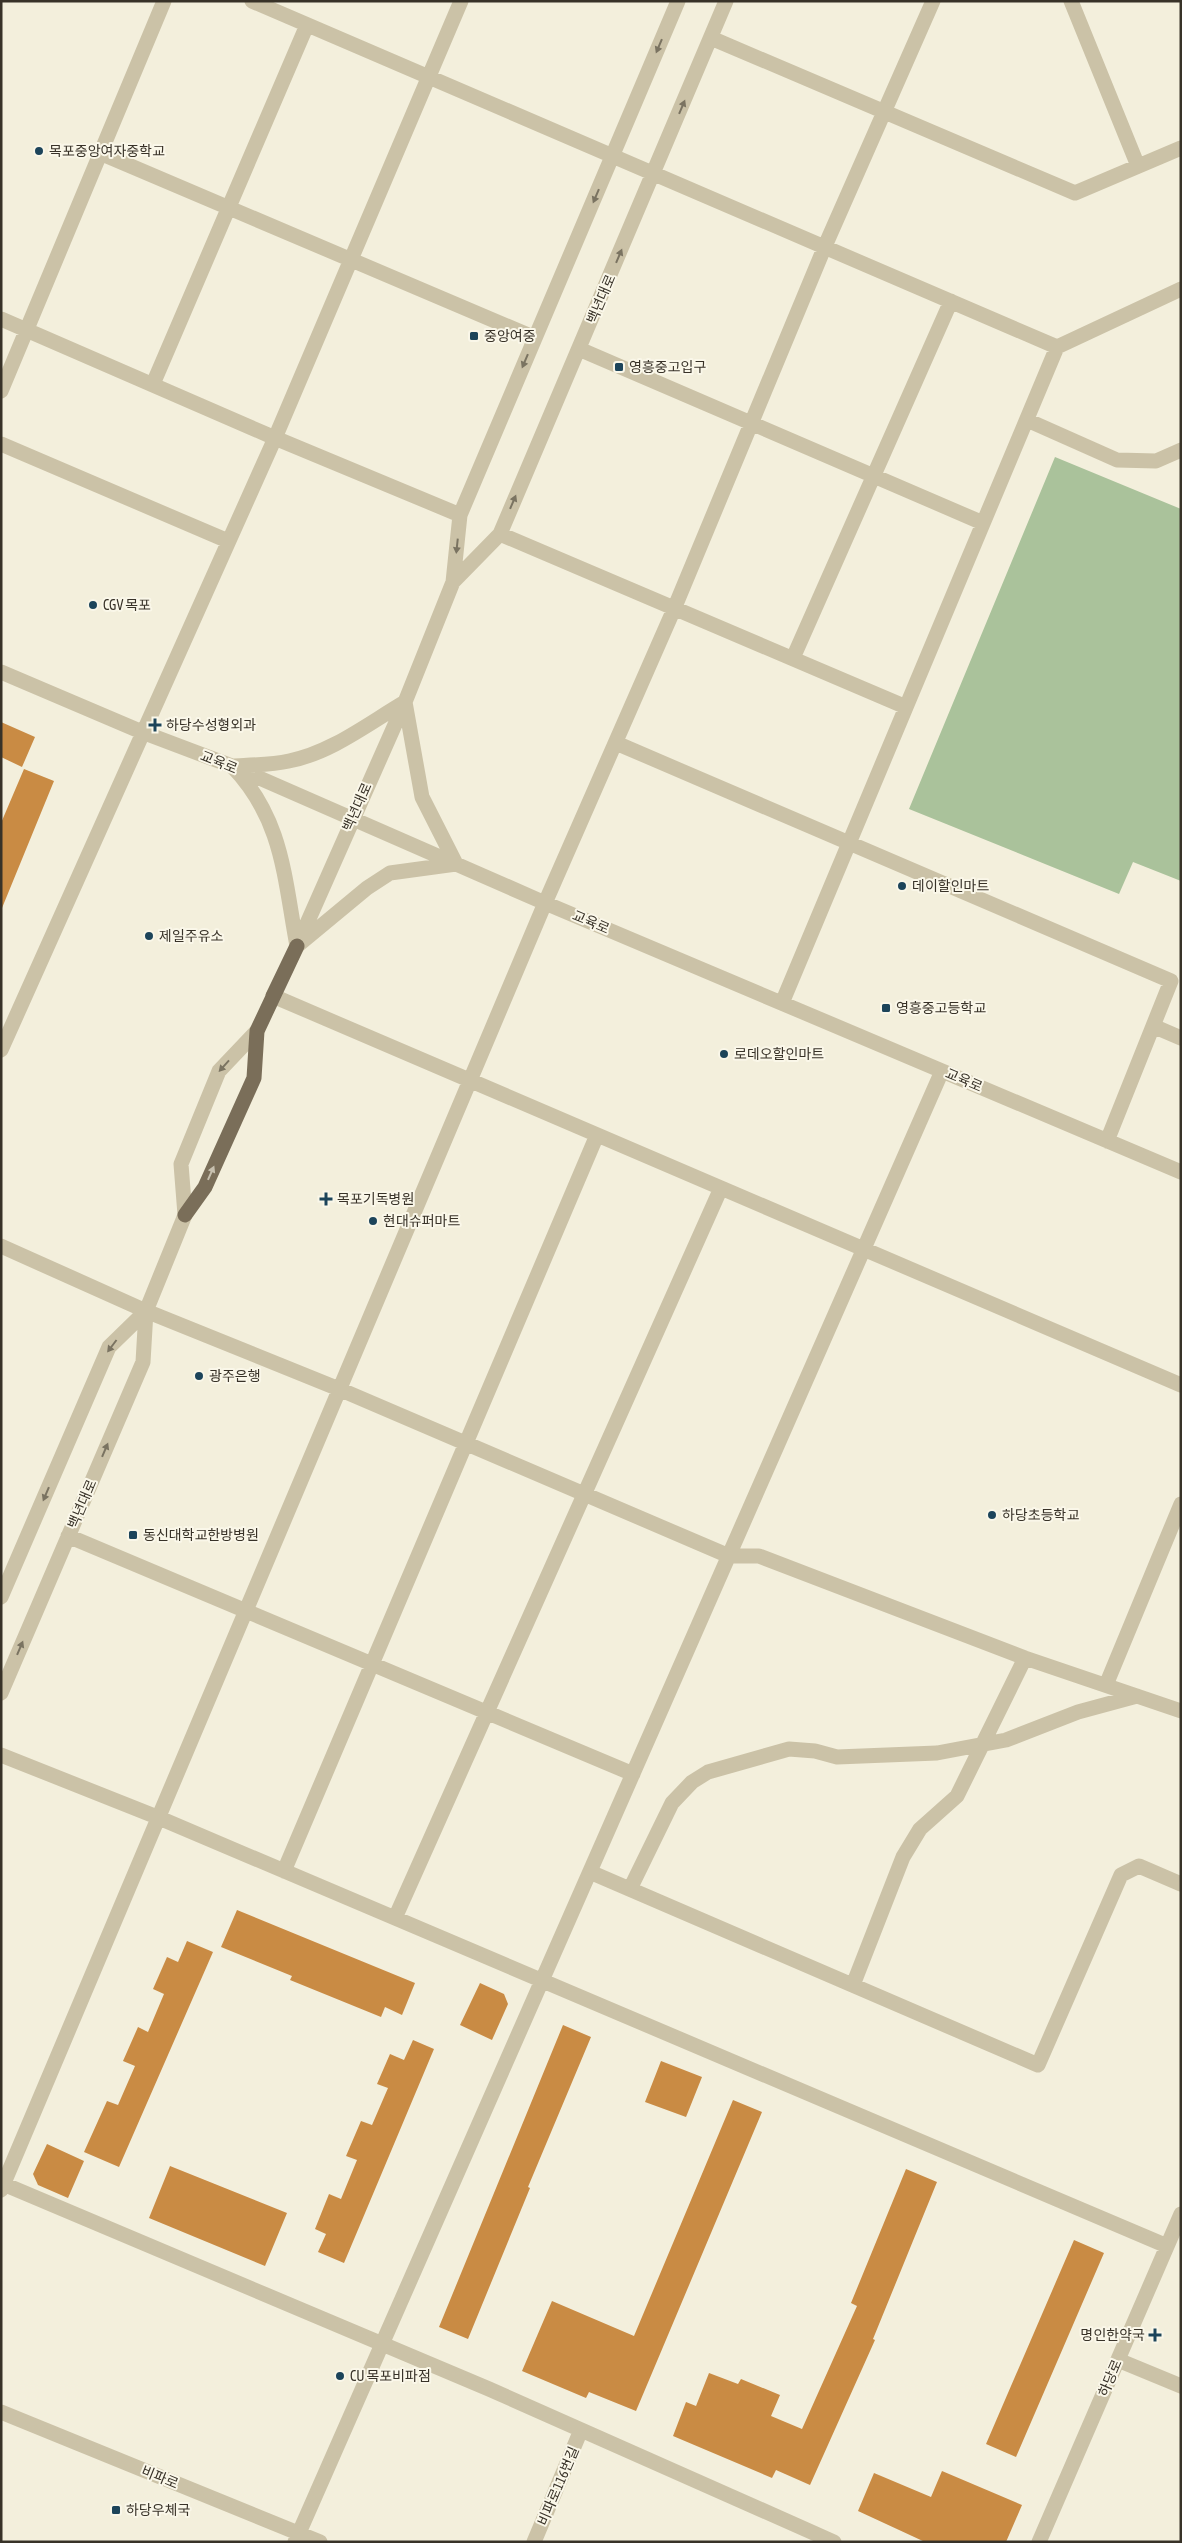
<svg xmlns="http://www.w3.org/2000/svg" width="1182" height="2543" font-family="'Asap Condensed','Noto Sans KR',sans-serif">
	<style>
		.green { fill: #aac29b }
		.building { fill: #c98b44 }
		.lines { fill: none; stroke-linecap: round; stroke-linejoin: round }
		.minor { stroke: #cbc2a7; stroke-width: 15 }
		.major { stroke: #7a6e59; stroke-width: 15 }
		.oneway { fill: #7a7361 }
		.oneway2 { fill: #c7c0af }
		.poi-dot { fill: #1c445a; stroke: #faf7e9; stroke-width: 2 }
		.labels { text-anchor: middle; stroke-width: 4; stroke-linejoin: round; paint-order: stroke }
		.poi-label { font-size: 14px; fill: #383228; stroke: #faf7e9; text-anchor: start }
		.street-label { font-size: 14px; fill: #383228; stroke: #faf7e9 }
	</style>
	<rect width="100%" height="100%" fill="#f3efdc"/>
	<!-- green -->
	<path class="green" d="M1055,457l126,52v372l-48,-19 -14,32 -210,-85z"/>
	<!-- building -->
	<path class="building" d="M1,722l34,15 -13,30 -21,-10z
		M24,769l30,12 -52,127 -1,-85z
		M237,1910l178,73 -13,32 -17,-8 -4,10 -91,-37 2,-4 -71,-29z
		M187,1941l26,11 -94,215 -35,-15 23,-51 11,4 17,-39 -12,-5 15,-34 10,5 16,-38 -11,-5 14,-32 11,5z
		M480,1983l24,11 4,10 -16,36 -32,-15z
		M563,2025l28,12 -63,150 2,1 -62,151 -29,-12z
		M413,2040l21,9 -90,214 -26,-11 8,-18 -11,-5 14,-35 12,5 16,-39 -11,-4 15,-35 11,4 16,-37 -11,-4 13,-30 14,6z
		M661,2061l41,16 -16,40 -41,-15z
		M733,2100l29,12 -126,299 -47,-19 -3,6 -64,-27 30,-70 82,35z
		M47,2144l37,17 -16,37 -30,-13 -5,-11z
		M170,2166l117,47 -22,53 -116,-48z
		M906,2169l31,13 -64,157 2,1 -65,145 -34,-15 -4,8 -99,-42 13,-34 10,4 13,-33 29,11 3,-5 39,16 -9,21 31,13 55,-123 -6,-3z
		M1074,2240l30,13 -88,204 -30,-13z
		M942,2471l80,34 -16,37h-81l-67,-31 16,-38 57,24z"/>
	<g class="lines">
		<!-- minor -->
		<path class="minor" d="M252,1l805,346 124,-58
			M1071,1l67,165
			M711,38l364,155 106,-45
			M100,153l435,185
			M1,319l274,119 185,77
			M579,349l404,174
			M153,384l154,-359
			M1,391l163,-390
			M1027,420l90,40 39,1 25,-11
			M1,444l227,97
			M500,534l406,173
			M453,582l47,-48 226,-533
			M793,658l158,-357
			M1,672l141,60 90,34 313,137 636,269
			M405,702l17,95 34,67 -66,9 -23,15 -70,58c-13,-69 -14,-127 -65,-180 19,-1 39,-1 57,-5 42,-8 80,-38 116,-59z
			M616,743l555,238 -64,160
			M297,946l108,-244 48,-120 7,-67 218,-514
			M273,996l908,389
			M782,1003l275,-656
			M1153,1026l28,12
			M1,1050l274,-612 186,-437
			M1,1246l145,65 193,78 390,167h30l266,102 156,53
			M68,1536l565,238
			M1,1597l108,-250 37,-36
			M1106,1685l75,-181
			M1,1693l142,-331 3,-51 39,-96 -4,-51 38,-93 38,-40
			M1,1755l156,62 1010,429
			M284,1871l313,-736
			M590,1872l448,193 83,-190 18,-9 42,18
			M630,1889l42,-86 20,-21 16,-10 81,-23 26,2 22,6 100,-4 69,-13 72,-28 59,-16
			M395,1918l326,-730
			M853,1985l50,-128 17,-28 37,-33 68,-138
			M1,2183l488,206 345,153
			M1,2190l544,-1287 129,-294 151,-363 108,-245
			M1118,2360l63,26
			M1,2412l319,130
			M295,2542l647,-1471
			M534,2542l47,-112
			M1039,2542l142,-328"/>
		<!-- major -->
		<path class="major" d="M185,1215l20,-28 49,-109 3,-47 40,-85 -24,50"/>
	</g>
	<!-- one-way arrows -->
	<defs><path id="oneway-solid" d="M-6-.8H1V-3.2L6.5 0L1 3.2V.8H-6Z" transform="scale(1.25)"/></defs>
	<g class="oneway">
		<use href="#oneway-solid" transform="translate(659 46) rotate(113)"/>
		<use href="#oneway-solid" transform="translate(682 107) rotate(-67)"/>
		<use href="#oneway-solid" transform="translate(596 196) rotate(113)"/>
		<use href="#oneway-solid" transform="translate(619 256) rotate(-67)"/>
		<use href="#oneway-solid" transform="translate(525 361) rotate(113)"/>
		<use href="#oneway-solid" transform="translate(513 502) rotate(-67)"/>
		<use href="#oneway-solid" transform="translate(457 546) rotate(96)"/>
		<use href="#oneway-solid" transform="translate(224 1066) rotate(132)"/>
		<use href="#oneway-solid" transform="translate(112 1346) rotate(127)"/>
		<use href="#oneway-solid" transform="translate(105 1450) rotate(-67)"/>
		<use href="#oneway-solid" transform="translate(46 1494) rotate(113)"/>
		<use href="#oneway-solid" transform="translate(20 1648) rotate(-67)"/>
	</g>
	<use class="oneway2" href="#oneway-solid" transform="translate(211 1173) rotate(-66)"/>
	<!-- markers -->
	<g class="poi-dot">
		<circle cx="39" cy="151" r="5"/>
		<rect x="469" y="331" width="10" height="10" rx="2.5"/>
		<rect x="614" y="362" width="10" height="10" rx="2.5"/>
		<circle cx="93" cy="605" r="5"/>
		<path d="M152.5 717.5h5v5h5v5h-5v5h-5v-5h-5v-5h5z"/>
		<circle cx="902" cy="886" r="5"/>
		<circle cx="149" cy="936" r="5"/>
		<rect x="881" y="1003" width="10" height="10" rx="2.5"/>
		<circle cx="724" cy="1054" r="5"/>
		<path d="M323.5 1191.5h5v5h5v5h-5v5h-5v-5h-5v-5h5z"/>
		<circle cx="373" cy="1221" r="5"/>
		<circle cx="199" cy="1376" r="5"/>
		<circle cx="992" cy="1515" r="5"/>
		<rect x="128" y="1530" width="10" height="10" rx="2.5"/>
		<path d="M1152.5 2327.5h5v5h5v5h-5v5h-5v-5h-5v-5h5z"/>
		<circle cx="340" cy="2376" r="5"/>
		<rect x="111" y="2505" width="10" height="10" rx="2.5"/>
	</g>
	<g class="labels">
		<!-- poi labels -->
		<g class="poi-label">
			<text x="49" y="156">목포중앙여자중학교</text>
			<text x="484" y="341">중앙여중</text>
			<text x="629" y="372">영흥중고입구</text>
			<text x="103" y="610">CGV 목포</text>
			<text x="166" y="730">하당수성형외과</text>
			<text x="912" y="891">데이할인마트</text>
			<text x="159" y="941">제일주유소</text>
			<text x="896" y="1013">영흥중고등학교</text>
			<text x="734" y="1059">로데오할인마트</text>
			<text x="337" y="1204">목포기독병원</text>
			<text x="383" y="1226">현대슈퍼마트</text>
			<text x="209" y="1381">광주은행</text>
			<text x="1002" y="1520">하당초등학교</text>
			<text x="143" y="1540">동신대학교한방병원</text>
			<text x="1145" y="2340" text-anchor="end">명인한약국</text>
			<text x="350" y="2381">CU 목포비파점</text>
			<text x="126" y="2515">하당우체국</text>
		</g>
		<!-- street labels -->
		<g class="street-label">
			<text transform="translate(601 299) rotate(-67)" y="5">백년대로</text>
			<text transform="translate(219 762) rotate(22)" y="5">교육로</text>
			<text transform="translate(357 807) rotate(-66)" y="5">백년대로</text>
			<text transform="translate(591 922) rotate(23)" y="5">교육로</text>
			<text transform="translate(964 1080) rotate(23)" y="5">교육로</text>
			<text transform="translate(82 1504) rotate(-67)" y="5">백년대로</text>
			<text transform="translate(1110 2378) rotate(-67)" y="5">하당로</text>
			<text transform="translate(160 2477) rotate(22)" y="5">비파로</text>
			<text transform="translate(558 2486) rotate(-67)" y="5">비파로116번길</text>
		</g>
	</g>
	<!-- border -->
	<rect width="1182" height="2543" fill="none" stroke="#383228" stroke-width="5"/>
</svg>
